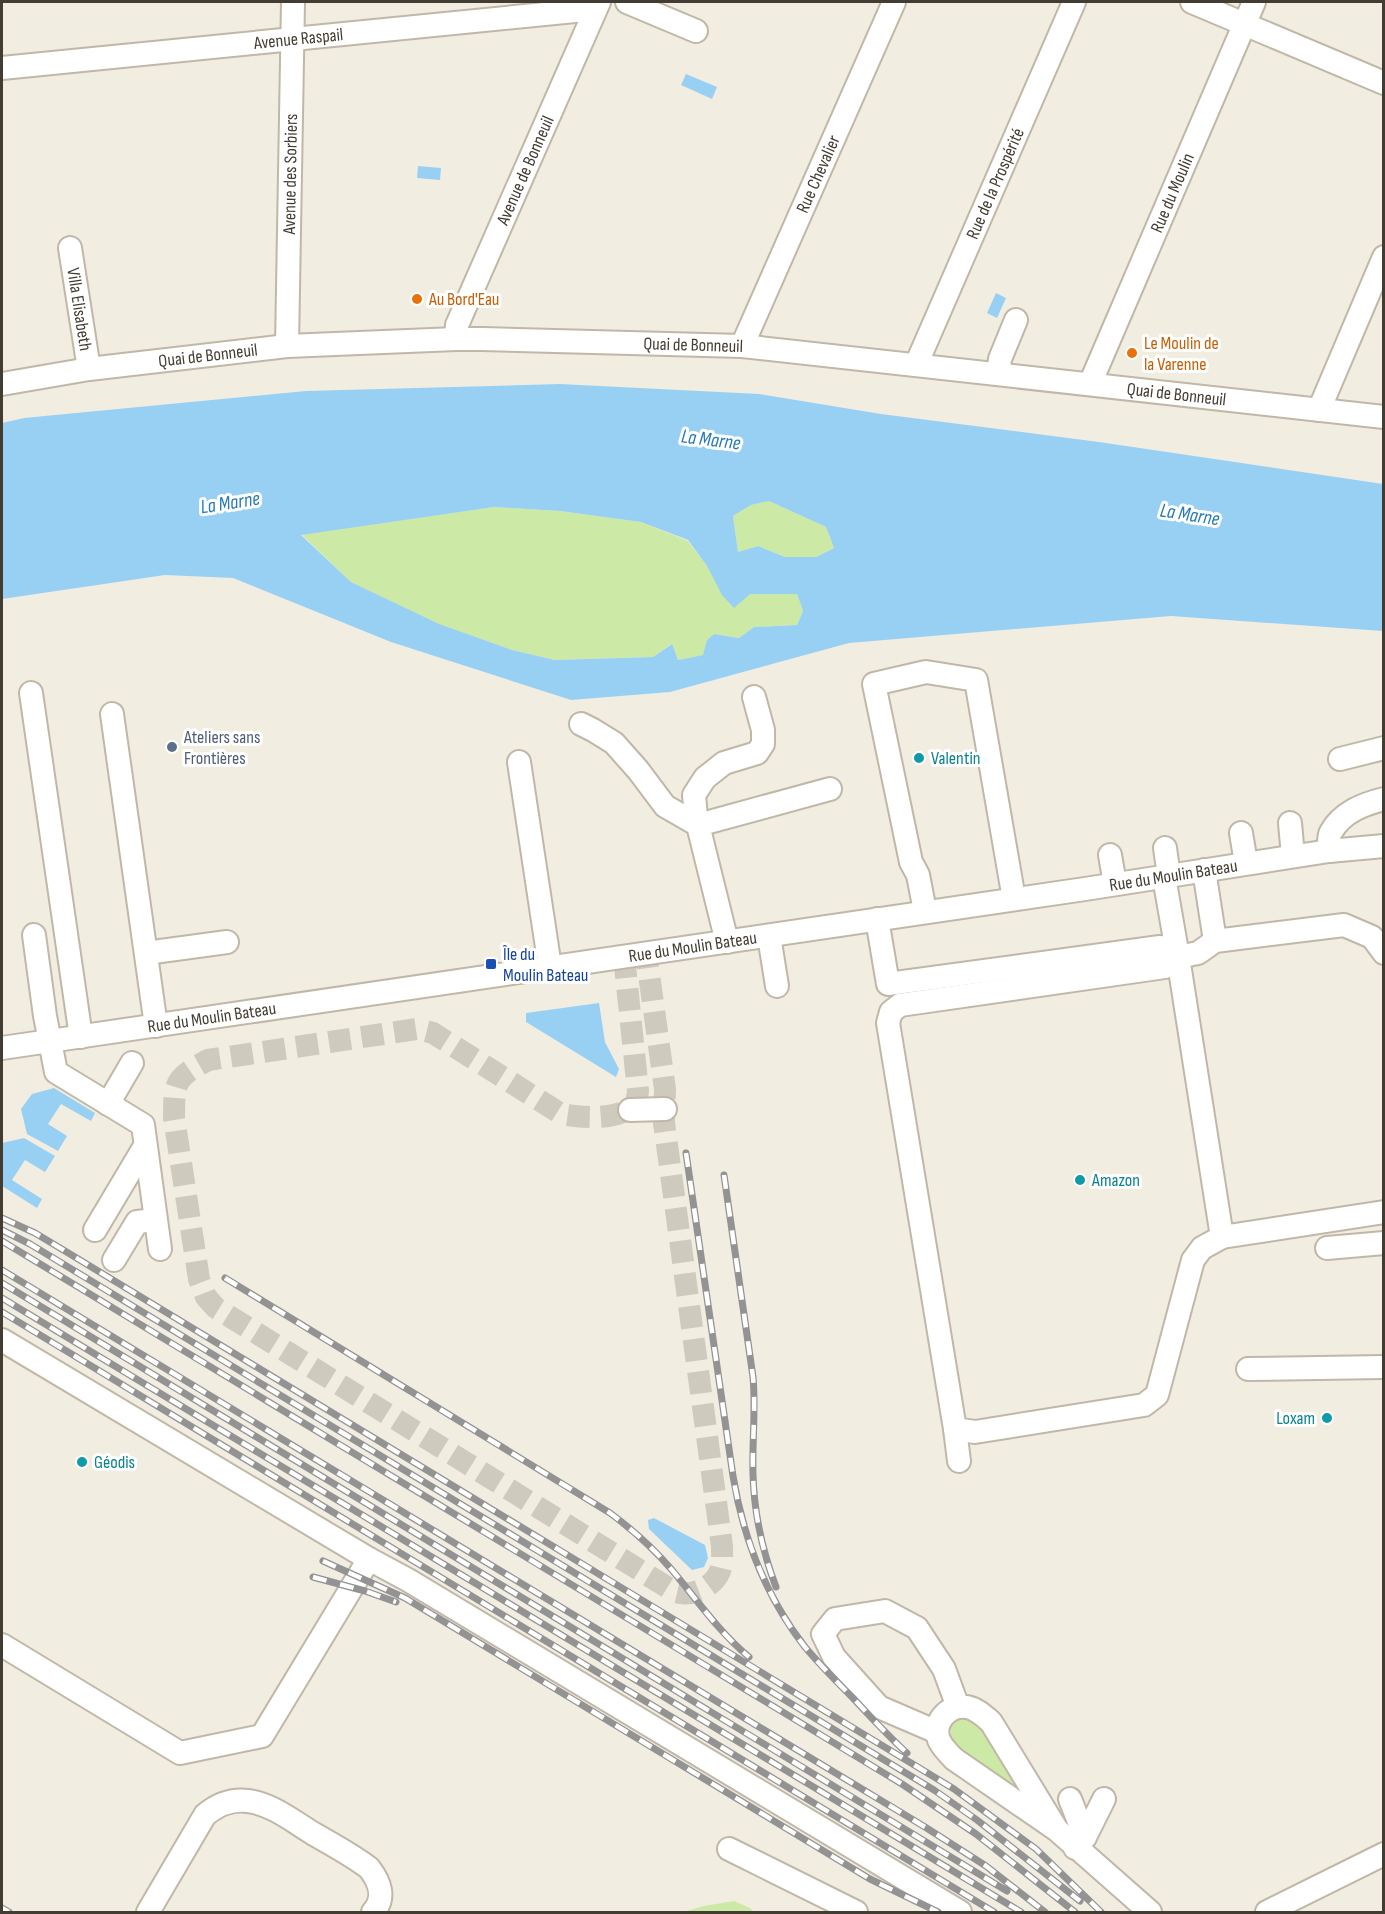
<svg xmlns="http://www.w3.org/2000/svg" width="1385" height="1914" font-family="'Sofia Sans Condensed',sans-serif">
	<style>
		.green { fill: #cceaa6 }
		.water { fill: #98d0f4; fill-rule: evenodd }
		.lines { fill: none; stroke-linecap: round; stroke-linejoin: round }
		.minor-tunnel { stroke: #cfcabe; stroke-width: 22; stroke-dasharray: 22 11; stroke-linecap: butt }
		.minor-casing { stroke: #c0b7a7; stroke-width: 26 }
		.minor { stroke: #fff; stroke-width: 22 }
		.rail-casing { stroke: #939393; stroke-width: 7 }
		.rail { stroke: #fff; stroke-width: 4.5; stroke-dasharray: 14; stroke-linecap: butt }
		.food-dot { fill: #e8710a; stroke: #fff; stroke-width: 2 }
		.service-dot { fill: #5c6f8a; stroke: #fff; stroke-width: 2 }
		.culture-dot { fill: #0f9aa8; stroke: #fff; stroke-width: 2 }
		.transit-dot { fill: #1a4fb4; stroke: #fff; stroke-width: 2 }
		.labels { text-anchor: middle; stroke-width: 6; stroke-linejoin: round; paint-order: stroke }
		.street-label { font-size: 18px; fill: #433c32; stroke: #fff }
		.food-label { font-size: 18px; fill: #c56008; stroke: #fff; text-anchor: start }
		.service-label { font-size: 18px; fill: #4e5e75; stroke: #fff; text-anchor: start }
		.culture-label { font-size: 18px; fill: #0d838f; stroke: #fff; text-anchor: start }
		.transit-label { font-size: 18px; fill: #164399; stroke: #fff; text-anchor: start }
		.water-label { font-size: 20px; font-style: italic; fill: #267ab5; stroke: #fff }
	</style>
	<rect width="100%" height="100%" fill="#f2ede1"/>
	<!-- green -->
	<path class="green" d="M769,501l57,26 8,21 -18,9h-31l-27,-11 -20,6 -5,-36 18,-11z
		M494,507l66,4 81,11 47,19 19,25 43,28h47l6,17 -6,14 -43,2 -15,11 -25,-4 -7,6 -3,15 -26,5 -7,-16 -18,13 -98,3 -43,-10 -73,-25 -88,-43 -50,-48z
		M961,1715l17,3 61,90 -63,-39 -25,-29v-17z
		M734,1901l16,7 4,4h-71l21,-6z"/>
	<!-- water -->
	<path class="water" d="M686,74l31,13 -5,12 -31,-14z
		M418,166l23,2 -1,12 -23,-2z
		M996,293l10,5 -9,20 -10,-5z
		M560,384l199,10 122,20 218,28 284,42v147l-212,-15 -322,27 -179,49 -99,8 -180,-58 -158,-64 -68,-3 -163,24v-176l22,-5 282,-27zM769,501l57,26 8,21 -18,9h-31l-27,-11 -20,6 -5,-36 18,-11zM494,507l66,4 81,11 47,18 19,26 15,29 12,13 16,-14h47l6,17 -6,14 -43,2 -15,11 -25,-4 -7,6 -4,15 -25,5 -6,-16 -19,13 -98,3 -43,-10 -73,-26 -88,-42 -50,-47z
		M599,1003l6,39 14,27 -3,8 -90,-55v-9z
		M54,1088l41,25 -4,8 -30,-17 -13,20 19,12 -9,15 -31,-17 -6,-25 11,-15z
		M24,1138l31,18 -10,16 -20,-12 -13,20 30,19 -5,9 -35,-22v-43z
		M654,1518l51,27 3,13 -4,9 -12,3 -43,-41 -1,-9z"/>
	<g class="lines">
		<!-- minor-tunnel -->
		<path class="minor-tunnel" d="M624,956l14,135 -2,13c-20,17 -51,14 -75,10l-128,-81 -16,-4 -209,31c-33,18 -34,21 -34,58l25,161 7,18 10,11 459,284c16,5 38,-4 45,-21 3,-8 2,-16 2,-25l-58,-423 1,-34 -19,-136"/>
		<defs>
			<g id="minor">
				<path d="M627,2l69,29"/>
				<path d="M1192,2l192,81"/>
				<path id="s1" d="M2,68l593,-59"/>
				<path id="s2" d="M70,248l19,121"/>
				<path id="s3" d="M456,339l1,-14 142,-323"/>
				<path id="s4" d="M287,346l6,-344"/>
				<path id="s5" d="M742,346l152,-344"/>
				<path id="s6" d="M916,365l158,-363"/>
				<path d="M998,374l2,-15 16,-39"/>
				<path id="s7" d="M2,384l87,-15 198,-23 169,-7h26l260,7 642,71"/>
				<path id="s8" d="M1090,384l164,-382"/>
				<path d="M1319,410l65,-153"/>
				<path d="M31,693l50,344"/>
				<path d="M112,714l44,312"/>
				<path d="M581,724l12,6 21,13 24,27 27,36 33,19 132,-36"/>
				<path d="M1340,759l44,-11"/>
				<path d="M519,762l31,205"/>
				<path d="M1290,823l3,33"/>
				<path d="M1241,833l5,30"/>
				<path d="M1165,848l4,28"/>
				<path d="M1329,851c0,-6 -1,-14 2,-19 11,-20 33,-28 53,-33"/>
				<path d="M1110,855l5,29"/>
				<path d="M1204,870l11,71"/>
				<path d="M925,911l-7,-36 -7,-13 -37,-178 52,-12 50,8 38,219"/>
				<path d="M877,919l11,65 272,-37 18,10 -14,-80"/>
				<path d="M34,935l11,81 11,56 87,53 17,124"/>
				<path d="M769,936l8,50"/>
				<path d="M727,942l-31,-125 -2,-22 11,-17 19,-15 33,-10 6,-9v-14l-9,-33"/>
				<path d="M146,953l81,-11"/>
				<path d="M1178,957l44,280 162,-25"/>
				<path id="s9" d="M2,1048l1083,-159 244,-38 55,-5"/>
				<path d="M108,1104l24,-41"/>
				<path d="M630,1110l35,-1"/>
				<path d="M95,1230l50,-84"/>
				<path d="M1222,1237l-20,11 -9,12 -36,135 -13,10 -169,27 -20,-3 -67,-406 3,-11 9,-7 265,-38 13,-10 20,-4 17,-12 129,-16 28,12 12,16"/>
				<path d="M1327,1248l57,-5"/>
				<path d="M114,1260l23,-38 18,-2"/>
				<path d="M2,1340l367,219 -107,177 -82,17 -178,-108"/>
				<path d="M1248,1369l136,-2"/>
				<path d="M955,1429l4,32"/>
				<path d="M369,1559l39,21 552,332"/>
				<path d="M937,1732l-58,-25 -45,-50 -11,-23 12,-15 50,-8 32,17 27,41 14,38"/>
				<path d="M1070,1799l15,38"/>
				<path d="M1057,1830l-66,-108c-7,-6 -14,-13 -24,-15 -18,-3 -35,15 -28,33 3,7 9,13 15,19l103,71 93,82"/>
				<path d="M1075,1848l10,-11 19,-38"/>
				<path d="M729,1849l127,63"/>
				<path d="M148,1912l57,-97c13,-11 26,-16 43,-14 24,3 46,21 66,33 19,11 38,21 55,34 11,14 17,30 4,44"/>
				<path d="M1267,1912l117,-58"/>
			</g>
		</defs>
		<!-- minor casing -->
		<use href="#minor" class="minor-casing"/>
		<!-- minor -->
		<use href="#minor" class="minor"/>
		<defs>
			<path id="rail" d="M686,1153l47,323c10,61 33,121 72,171 15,18 31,34 47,50 18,19 35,38 55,56
				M724,1175l29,202c3,32 -1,64 0,97 1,39 9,76 23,113
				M2,1218l33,15 30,18 889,538 82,60 65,63
				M2,1230l28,14 904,546 43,30 103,81
				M2,1241l900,543 74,50 99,78
				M2,1270l923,557 61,39 59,46
				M225,1278l385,235c23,17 44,36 62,57 25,30 47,62 77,87
				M2,1283l1005,608
				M2,1298l1019,614
				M2,1312l992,600
				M323,1561l82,37 465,281 68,33
				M313,1577l52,14 31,11
				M2,1908l7,4"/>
		</defs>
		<!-- rail casing -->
		<use href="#rail" class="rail-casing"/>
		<!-- rail -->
		<use href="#rail" class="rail"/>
	</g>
	<!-- markers -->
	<g class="food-dot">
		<circle cx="417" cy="299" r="6"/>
		<circle cx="1132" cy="353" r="6"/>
	</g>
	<circle class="service-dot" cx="172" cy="747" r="6"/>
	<g class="culture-dot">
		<circle cx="919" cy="758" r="6"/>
		<circle cx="1080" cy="1180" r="6"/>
		<circle cx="1327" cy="1418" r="6"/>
		<circle cx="82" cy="1462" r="6"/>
	</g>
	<rect class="transit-dot" x="485" y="958" width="12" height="12" rx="3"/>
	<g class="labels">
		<!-- street labels -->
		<g class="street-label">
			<text dy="6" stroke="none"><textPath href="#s1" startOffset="298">Avenue Raspail</textPath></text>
			<text dy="6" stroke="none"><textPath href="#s3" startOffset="183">Avenue de Bonneuil</textPath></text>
			<text dy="6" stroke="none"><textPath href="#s4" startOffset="172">Avenue des Sorbiers</textPath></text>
			<text dy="6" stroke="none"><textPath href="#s5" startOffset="188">Rue Chevalier</textPath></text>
			<text dy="6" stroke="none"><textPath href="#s6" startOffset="198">Rue de la Prospérité</textPath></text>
			<text dy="6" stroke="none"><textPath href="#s8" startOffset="208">Rue du Moulin</textPath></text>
			<text dy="6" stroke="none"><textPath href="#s2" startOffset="62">Villa Elisabeth</textPath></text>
			<text dy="6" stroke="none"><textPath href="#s7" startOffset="694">Quai de Bonneuil</textPath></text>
			<text dy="6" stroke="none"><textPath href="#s7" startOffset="208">Quai de Bonneuil</textPath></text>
			<text dy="6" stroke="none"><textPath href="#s7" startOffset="1180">Quai de Bonneuil</textPath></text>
			<text dy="6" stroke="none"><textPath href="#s9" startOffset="1184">Rue du Moulin Bateau</textPath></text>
			<text dy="6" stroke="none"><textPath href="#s9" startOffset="698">Rue du Moulin Bateau</textPath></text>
			<text dy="6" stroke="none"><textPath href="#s9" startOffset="212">Rue du Moulin Bateau</textPath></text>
		</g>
		<!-- food labels -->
		<g class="food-label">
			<text x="429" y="305">Au Bord'Eau</text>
			<text x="1144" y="349">Le Moulin de<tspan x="1144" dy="21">la Varenne</tspan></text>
		</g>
		<!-- service labels -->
		<g class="service-label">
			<text x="184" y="743">Ateliers sans<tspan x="184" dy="21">Frontières</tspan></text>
		</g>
		<!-- culture labels -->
		<g class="culture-label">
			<text x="931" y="764">Valentin</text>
			<text x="1092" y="1186">Amazon</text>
			<text x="1315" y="1424" text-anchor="end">Loxam</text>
			<text x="94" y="1468">Géodis</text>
		</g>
		<!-- transit labels -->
		<g class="transit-label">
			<text x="503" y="960">Île du<tspan x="503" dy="21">Moulin Bateau</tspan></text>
		</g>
		<!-- water labels -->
		<g class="water-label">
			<text transform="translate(711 439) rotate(7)" y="7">La Marne</text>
			<text transform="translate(230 502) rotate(-9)" y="7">La Marne</text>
			<text transform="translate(1190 514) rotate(9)" y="7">La Marne</text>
		</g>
	</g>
	<!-- border -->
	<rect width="1385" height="1914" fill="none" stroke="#433c32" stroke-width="6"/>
</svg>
